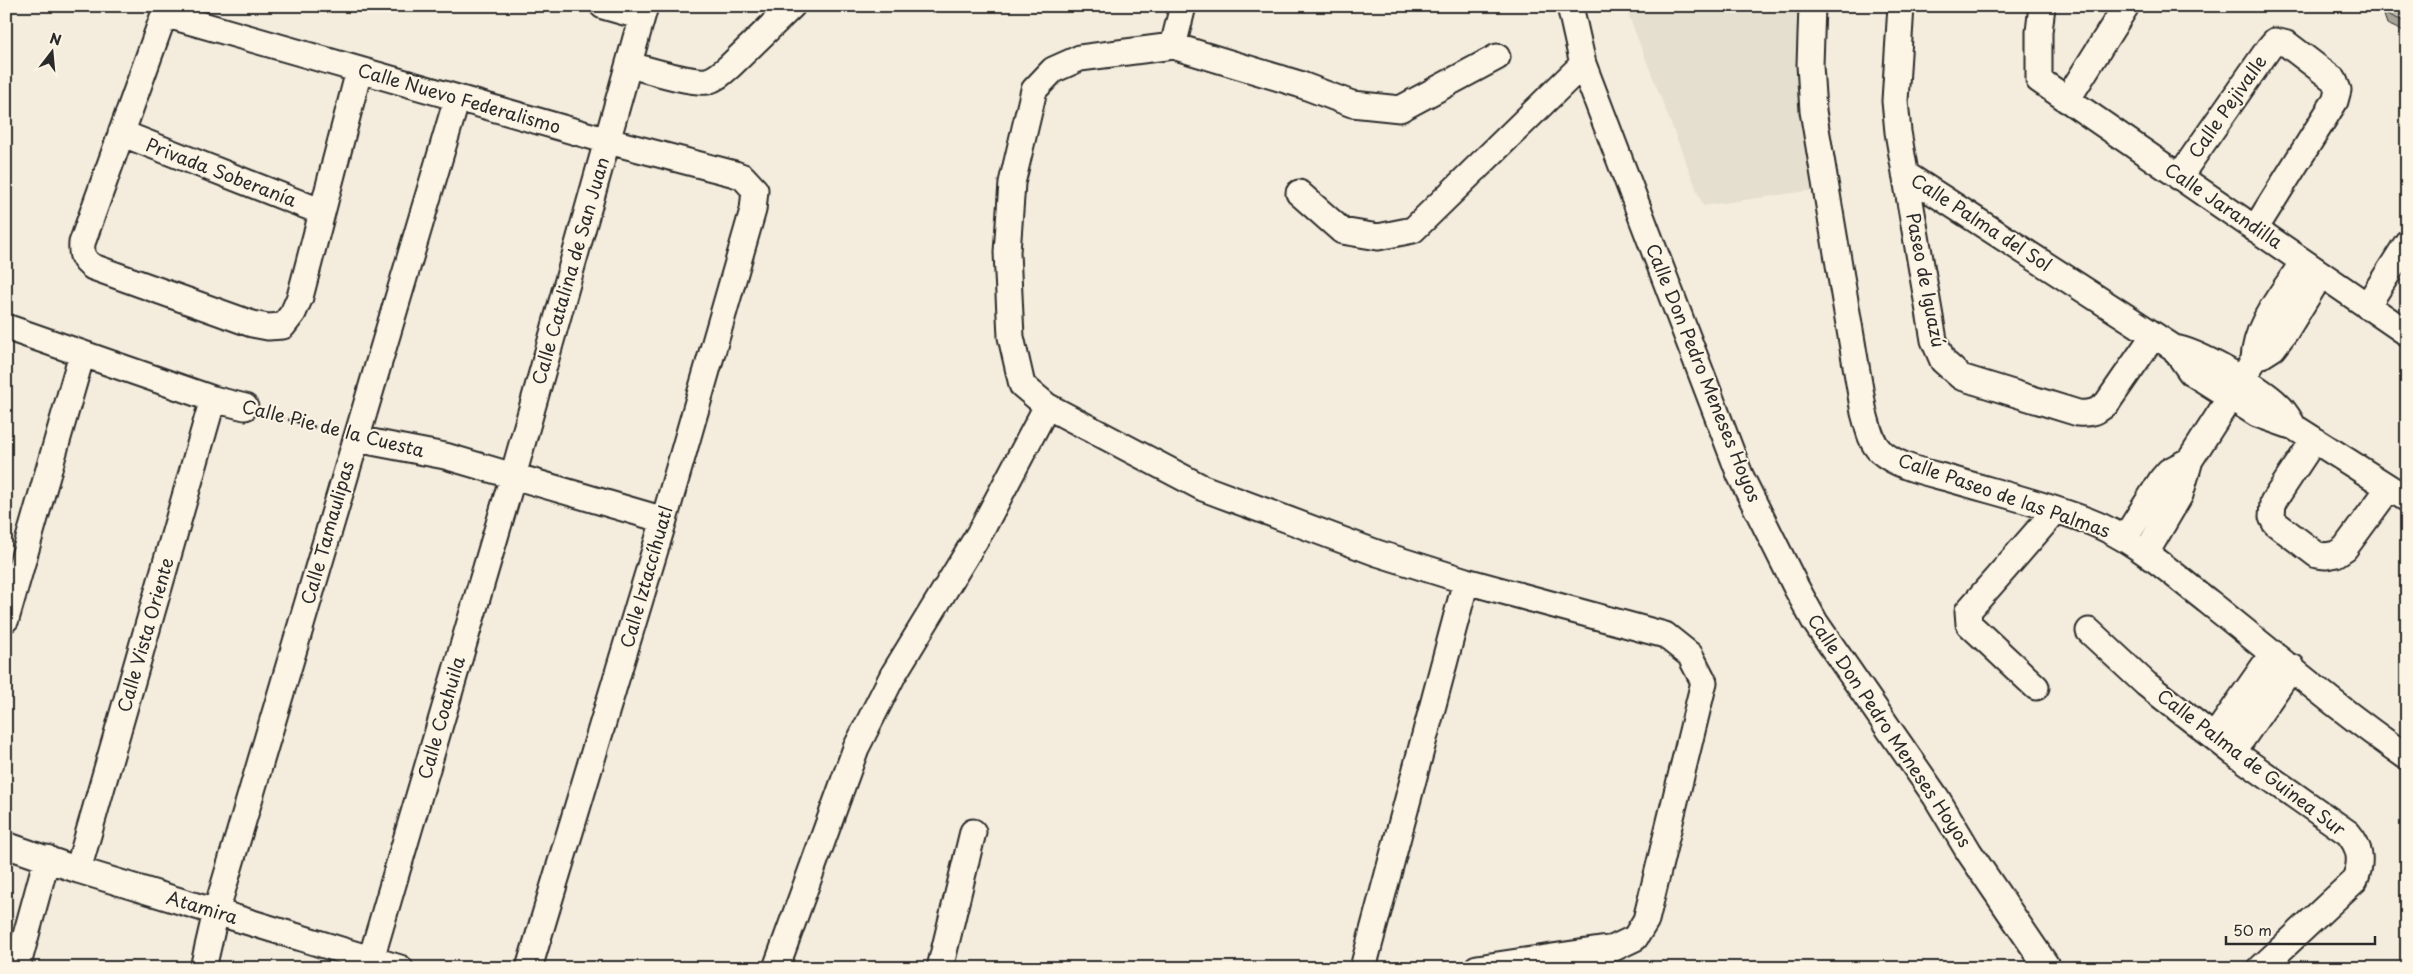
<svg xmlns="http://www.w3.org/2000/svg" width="2413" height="974" font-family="'Playpen Sans',sans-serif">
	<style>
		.built { fill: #e5dfd0 }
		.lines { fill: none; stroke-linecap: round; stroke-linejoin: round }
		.minor-casing { stroke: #2b2b2b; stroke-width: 29 }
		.path { stroke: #2b2b2b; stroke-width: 3; stroke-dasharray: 4 4; stroke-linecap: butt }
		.minor { stroke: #fcf5e5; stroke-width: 25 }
		.wall { fill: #a7a398; stroke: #2b2b2b }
		.building { fill: #c2bdb1; stroke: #2b2b2b }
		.labels { text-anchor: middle; stroke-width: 4; stroke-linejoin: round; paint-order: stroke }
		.street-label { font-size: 18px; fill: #2b2b2b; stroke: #fcf5e5 }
	</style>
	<rect width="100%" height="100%" fill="#f4edde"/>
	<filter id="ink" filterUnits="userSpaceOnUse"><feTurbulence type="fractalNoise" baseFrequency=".02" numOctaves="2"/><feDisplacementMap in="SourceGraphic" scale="10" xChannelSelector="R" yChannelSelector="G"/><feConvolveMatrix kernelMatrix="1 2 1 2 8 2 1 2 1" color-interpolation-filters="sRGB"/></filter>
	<g filter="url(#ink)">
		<!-- built -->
		<path class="built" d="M1625,6h198l-5,87 17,94 -132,19z"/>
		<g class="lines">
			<defs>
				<path id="minor" d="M167,6l-85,237c-1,12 1,17 11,24l159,57 16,3 15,-1 10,-13 7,-16 59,-226
					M603,6l39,11
					M1570,6l13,58 157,411 57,114 18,33 121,175 33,55 79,116
					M1812,6l-2,59 3,46 51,302c4,13 6,28 16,38 19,17 50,22 74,29 44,13 90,24 134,41 46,17 83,52 122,82 65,52 128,106 197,154
					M1901,6l-6,95 3,31 36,208 9,21 18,16 117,36c13,1 19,-1 29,-10l47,-68
					M2042,6l-3,26v48l368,253
					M164,14l444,127 127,33 8,3 12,13 -2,20 -89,310 -135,448
					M1173,46l126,38 53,20 48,5 97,-52
					M630,65c19,5 59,18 77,16 9,-2 16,-9 23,-15l62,-60
					M2067,100l59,-94
					M121,133l201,79
					M1905,174l269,174c23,3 87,40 104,57 7,6 11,14 16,22
					M2179,177l90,-129 6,-7 12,3 47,36 4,10 -3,11 -80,128
					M1299,193l43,38 36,6 35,-7 170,-166
					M2367,306l40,-63
					M6,327l207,72 32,8
					M2174,348l17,24 66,42 37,13 113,72
					M2254,360c1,-36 30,-68 49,-98
					M1047,406l156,82 174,65 89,28 199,54 25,20 14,27 -58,238 -11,18 -21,10 -137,20
					M356,439l89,17 219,64
					M2314,440l-41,62 -1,15 3,6 42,32 9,1 10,-2 9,-6 44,-60
					M2125,538l37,-59 7,-8 21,-11
					M2146,553l34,-58 10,-35 64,-100 19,-12 13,-17 35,-57
					M6,619l76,-265
					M2089,631l57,53 87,68 115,81c13,15 14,29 7,47l-94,88
					M2036,687l-67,-63 -1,-13 88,-101
					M2215,736l58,-83
					M2233,752l59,-85
					M6,845l72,25 322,98
					M78,870l135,-471
					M371,959l142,-483 132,-470
					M17,968l30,-110
					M203,968l13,-56 241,-813
					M776,968l80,-220 37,-73 89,-146 65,-123 -25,-21 -11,-48 -4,-85 5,-69 22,-93 19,-20 27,-12 93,-12 10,-40
					M940,968l33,-136
					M1363,968l103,-387"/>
			</defs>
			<!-- minor casing -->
			<use href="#minor" class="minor-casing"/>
			<!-- path -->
			<path class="path" d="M265,413l71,20"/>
			<!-- minor -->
			<use href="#minor" class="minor"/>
		</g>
		<!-- wall -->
		<path class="wall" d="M2407,6v27l-20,-9 -4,-12z"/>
		<!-- building -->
		<path class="building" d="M2386,6h21v17l-24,-11z"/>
	</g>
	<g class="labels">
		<!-- street labels -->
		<g class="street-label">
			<text transform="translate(459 99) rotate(16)" y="6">Calle Nuevo Federalismo</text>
			<text transform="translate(2228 107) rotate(-55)" y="6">Calle Pejivalle</text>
			<text transform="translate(221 173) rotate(21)" y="6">Privada Soberanía</text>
			<text transform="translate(2223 206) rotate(34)" y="6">Calle Jarandilla</text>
			<text transform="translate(1981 223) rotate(33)" y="6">Calle Palma del Sol</text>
			<text transform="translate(571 271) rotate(-74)" y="6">Calle Catalina de San Juan</text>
			<text transform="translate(1925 280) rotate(79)" y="6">Paseo de Iguazú</text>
			<text transform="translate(1703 373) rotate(68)" y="6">Calle Don Pedro Meneses Hoyos</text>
			<text transform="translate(333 429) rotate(14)" y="6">Calle Pie de la Cuesta</text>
			<text transform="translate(2004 496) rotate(19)" y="6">Calle Paseo de las Palmas</text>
			<text transform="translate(328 533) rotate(-74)" y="6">Calle Tamaulipas</text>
			<text transform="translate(647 577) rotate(-74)" y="6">Calle Iztaccíhuatl</text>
			<text transform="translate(146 635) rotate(-74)" y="6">Calle Vista Oriente</text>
			<text transform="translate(442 718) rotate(-74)" y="6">Calle Coahuila</text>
			<text transform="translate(1889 731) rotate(56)" y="6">Calle Don Pedro Meneses Hoyos</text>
			<text transform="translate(2251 763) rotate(37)" y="6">Calle Palma de Guinea Sur</text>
			<text transform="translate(202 908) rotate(17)" y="6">Atamira</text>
		</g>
	</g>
	<!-- margin -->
	<rect width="2413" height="974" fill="none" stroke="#fcf5e5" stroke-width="25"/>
	<rect x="12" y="12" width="2388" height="949" fill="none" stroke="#2b2b2b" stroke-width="2" filter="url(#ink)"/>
	<!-- north arrow -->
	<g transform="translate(52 52) rotate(16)" stroke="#fcf5e5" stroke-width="4" paint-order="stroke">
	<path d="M0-4L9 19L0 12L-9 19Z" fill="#2b2b2b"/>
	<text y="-8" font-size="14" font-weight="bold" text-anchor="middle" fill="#2b2b2b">N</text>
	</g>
	<!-- scale -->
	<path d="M2226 936v8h149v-8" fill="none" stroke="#2b2b2b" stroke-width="2.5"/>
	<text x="2233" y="936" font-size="15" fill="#2b2b2b" stroke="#fcf5e5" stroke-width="4" paint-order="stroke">50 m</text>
</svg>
